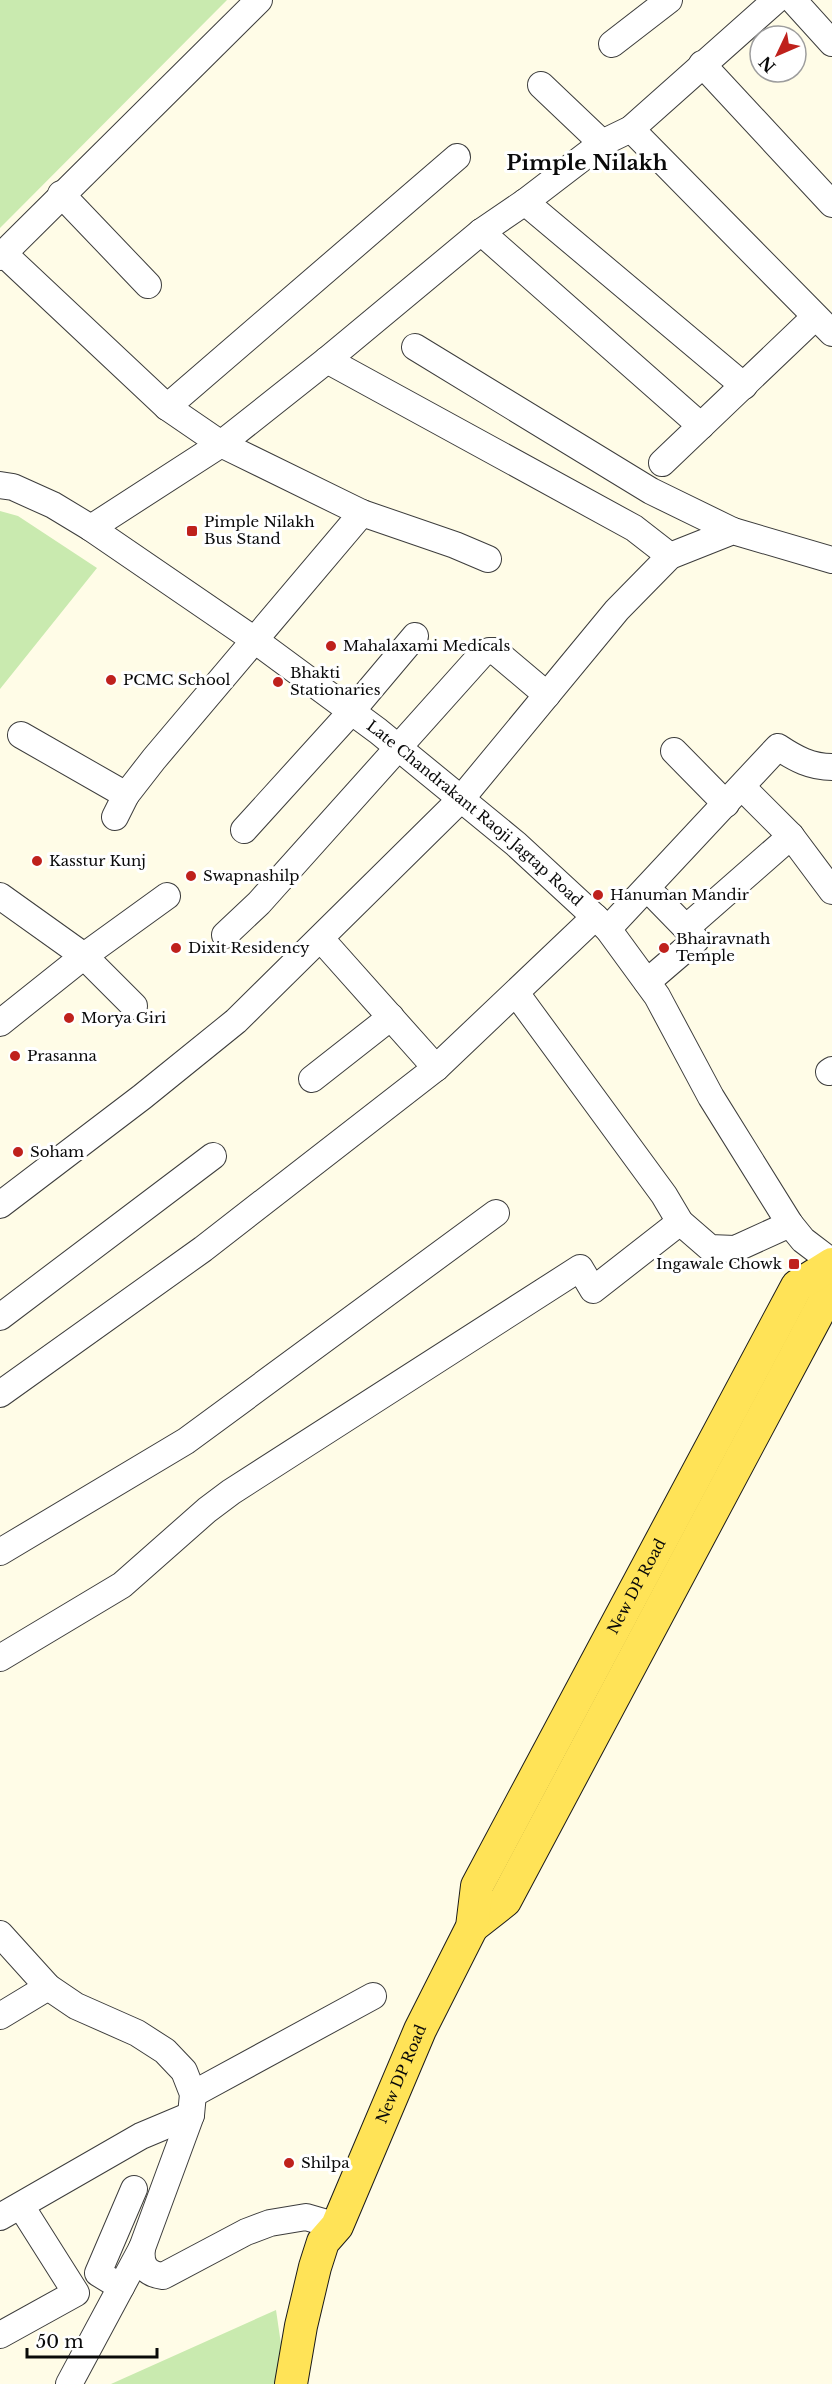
<svg xmlns="http://www.w3.org/2000/svg" width="832" height="2384" font-family="'Libre Baskerville',serif">
	<style>
		.green { fill: #c9eaaf }
		.lines { fill: none; stroke-linecap: round; stroke-linejoin: round }
		.minor-casing { stroke: #3d3d3d; stroke-width: 28 }
		.major-casing { stroke: #1b1b1b; stroke-width: 34 }
		.minor { stroke: #fff; stroke-width: 26 }
		.major { stroke: #ffe357; stroke-width: 32 }
		.poi-dot { fill: #bf211c; stroke: #fff; stroke-width: 2 }
		.labels { text-anchor: middle; stroke-width: 6; stroke-linejoin: round; paint-order: stroke }
		.poi-label { font-size: 15px; fill: #0a0a0a; stroke: #fff; text-anchor: start }
		.street-label { font-size: 15px; fill: #0a0a0a; stroke: #fff }
		.district-label { font-size: 21px; font-weight: bold; fill: #0a0a0a; stroke: #fff }
	</style>
	<rect width="100%" height="100%" fill="#fffce7"/>
	<!-- green -->
	<path class="green" d="M0,0h227l-227,228z
		M0,511l18,5 79,52 -97,121z
		M276,2310l6,41 -5,33h-166z"/>
	<g class="lines">
		<defs>
			<g id="minor">
				<path d="M793,0l39,43"/>
				<path d="M612,44l57,-44"/>
				<path d="M702,64l130,140"/>
				<path d="M541,85l61,58"/>
				<path d="M631,129l201,204"/>
				<path d="M61,194l87,91"/>
				<path d="M525,202l219,184"/>
				<path d="M481,232l220,194"/>
				<path d="M3,253l164,154 54,37 141,69 93,32 33,14"/>
				<path d="M0,257l259,-257"/>
				<path d="M415,347l236,144 82,40"/>
				<path d="M327,360l307,168 36,28"/>
				<path d="M167,407l290,-250"/>
				<path d="M662,463l153,-146"/>
				<path id="s1" d="M0,485l13,2 40,18 38,23 165,113 122,90 138,113 92,85 49,67 54,101 79,127 13,16 29,22"/>
				<path d="M91,528l130,-84 106,-84 154,-128 44,-30 77,-59 29,-14 145,-129"/>
				<path d="M21,735l105,60 -11,22"/>
				<path d="M674,751l52,53"/>
				<path d="M742,787l49,49 41,55"/>
				<path d="M126,795l28,-36 208,-246"/>
				<path d="M244,830l107,-118 64,-76"/>
				<path d="M647,888l39,40 105,-92"/>
				<path d="M0,896l84,60 50,50"/>
				<path d="M608,929l170,-182c18,12 33,20 54,20"/>
				<path d="M225,935l34,-32 223,-249 7,-3h6l52,44"/>
				<path d="M321,939l115,129"/>
				<path d="M647,982l49,-42 -10,-12"/>
				<path d="M516,993l148,202 16,27 30,26 25,1 55,-25"/>
				<path d="M0,1023l84,-67 83,-60"/>
				<path d="M829,1072l3,-2"/>
				<path d="M312,1079l79,-62"/>
				<path d="M0,1205l142,-108 94,-76 225,-222 156,-189 53,-54 63,-25 99,29"/>
				<path d="M0,1317l213,-161"/>
				<path d="M0,1394l203,-145 233,-181 159,-151"/>
				<path d="M0,1552l186,-111 310,-228"/>
				<path d="M0,1658l122,-73 85,-75 24,-18 349,-224 13,22 87,-68"/>
				<path d="M0,1934l48,53 28,19 61,27 28,18 19,20 9,23 -2,21 -49,133 -73,136"/>
				<path d="M0,2016l48,-29"/>
				<path d="M193,2094l180,-98"/>
				<path d="M0,2217l141,-81 50,-21"/>
				<path d="M142,2248c-2,17 4,26 21,28l83,-44 24,-9 36,-6 31,9"/>
				<path d="M121,2287l-23,-14 36,-84"/>
				<path d="M0,2335l76,-42 -55,-87"/>
			</g>
			<g id="major">
				<path d="M472,1927l33,-26 319,-599 8,-33"/>
				<path id="s2" d="M291,2384l10,-58 14,-59 8,-25 14,-16 83,-196 52,-103 5,-41 320,-600 35,-22"/>
			</g>
		</defs>
		<!-- minor casing -->
		<use href="#minor" class="minor-casing"/>
		<!-- major casing -->
		<use href="#major" class="major-casing"/>
		<!-- minor -->
		<use href="#minor" class="minor"/>
		<!-- major -->
		<use href="#major" class="major"/>
	</g>
	<!-- markers -->
	<g class="poi-dot">
		<rect x="186" y="525" width="12" height="12" rx="3"/>
		<circle cx="331" cy="646" r="6"/>
		<circle cx="111" cy="680" r="6"/>
		<circle cx="278" cy="682" r="6"/>
		<circle cx="37" cy="861" r="6"/>
		<circle cx="191" cy="876" r="6"/>
		<circle cx="598" cy="895" r="6"/>
		<circle cx="176" cy="948" r="6"/>
		<circle cx="664" cy="948" r="6"/>
		<circle cx="69" cy="1018" r="6"/>
		<circle cx="15" cy="1056" r="6"/>
		<circle cx="18" cy="1152" r="6"/>
		<rect x="788" y="1258" width="12" height="12" rx="3"/>
		<circle cx="289" cy="2163" r="6"/>
	</g>
	<g class="labels">
		<!-- poi labels -->
		<g class="poi-label">
			<text x="204" y="527">Pimple Nilakh<tspan x="204" dy="17">Bus Stand</tspan></text>
			<text x="343" y="651">Mahalaxami Medicals</text>
			<text x="290" y="678">Bhakti<tspan x="290" dy="17">Stationaries</tspan></text>
			<text x="123" y="685">PCMC School</text>
			<text x="49" y="866">Kasstur Kunj</text>
			<text x="203" y="881">Swapnashilp</text>
			<text x="610" y="900">Hanuman Mandir</text>
			<text x="676" y="944">Bhairavnath<tspan x="676" dy="17">Temple</tspan></text>
			<text x="188" y="953">Dixit Residency</text>
			<text x="81" y="1023">Morya Giri</text>
			<text x="27" y="1061">Prasanna</text>
			<text x="30" y="1157">Soham</text>
			<text x="782" y="1269" text-anchor="end">Ingawale Chowk</text>
			<text x="301" y="2168">Shilpa</text>
		</g>
		<!-- street labels -->
		<g class="street-label">
			<text dy="5" stroke="none"><textPath href="#s1" startOffset="580">Late Chandrakant Raoji Jagtap Road</textPath></text>
			<text dy="5" stroke="none"><textPath href="#s2" startOffset="876">New DP Road</textPath></text>
			<text dy="5" stroke="none"><textPath href="#s2" startOffset="332">New DP Road</textPath></text>
		</g>
		<!-- district labels -->
		<g class="district-label">
			<text x="587" y="170">Pimple Nilakh</text>
		</g>
	</g>
	<!-- north arrow -->
	<g transform="translate(778 54) rotate(226)"><circle r="28" fill="#ffffff" stroke="#9d9d9d" stroke-width="1.5"/>
	<path d="M0-4.5L10 22L0 15L-10 22Z" fill="#bf211c"/>
	<text y="-9" font-size="16" font-weight="bold" text-anchor="middle" fill="#0a0a0a">N</text>
	</g>
	<!-- scale -->
	<path d="M27 2348v9h130v-9" fill="none" stroke="#0a0a0a" stroke-width="3"/>
	<text x="36" y="2348" font-size="18" fill="#0a0a0a" stroke="#ffffff" stroke-width="4.5" paint-order="stroke">50 m</text>
</svg>
